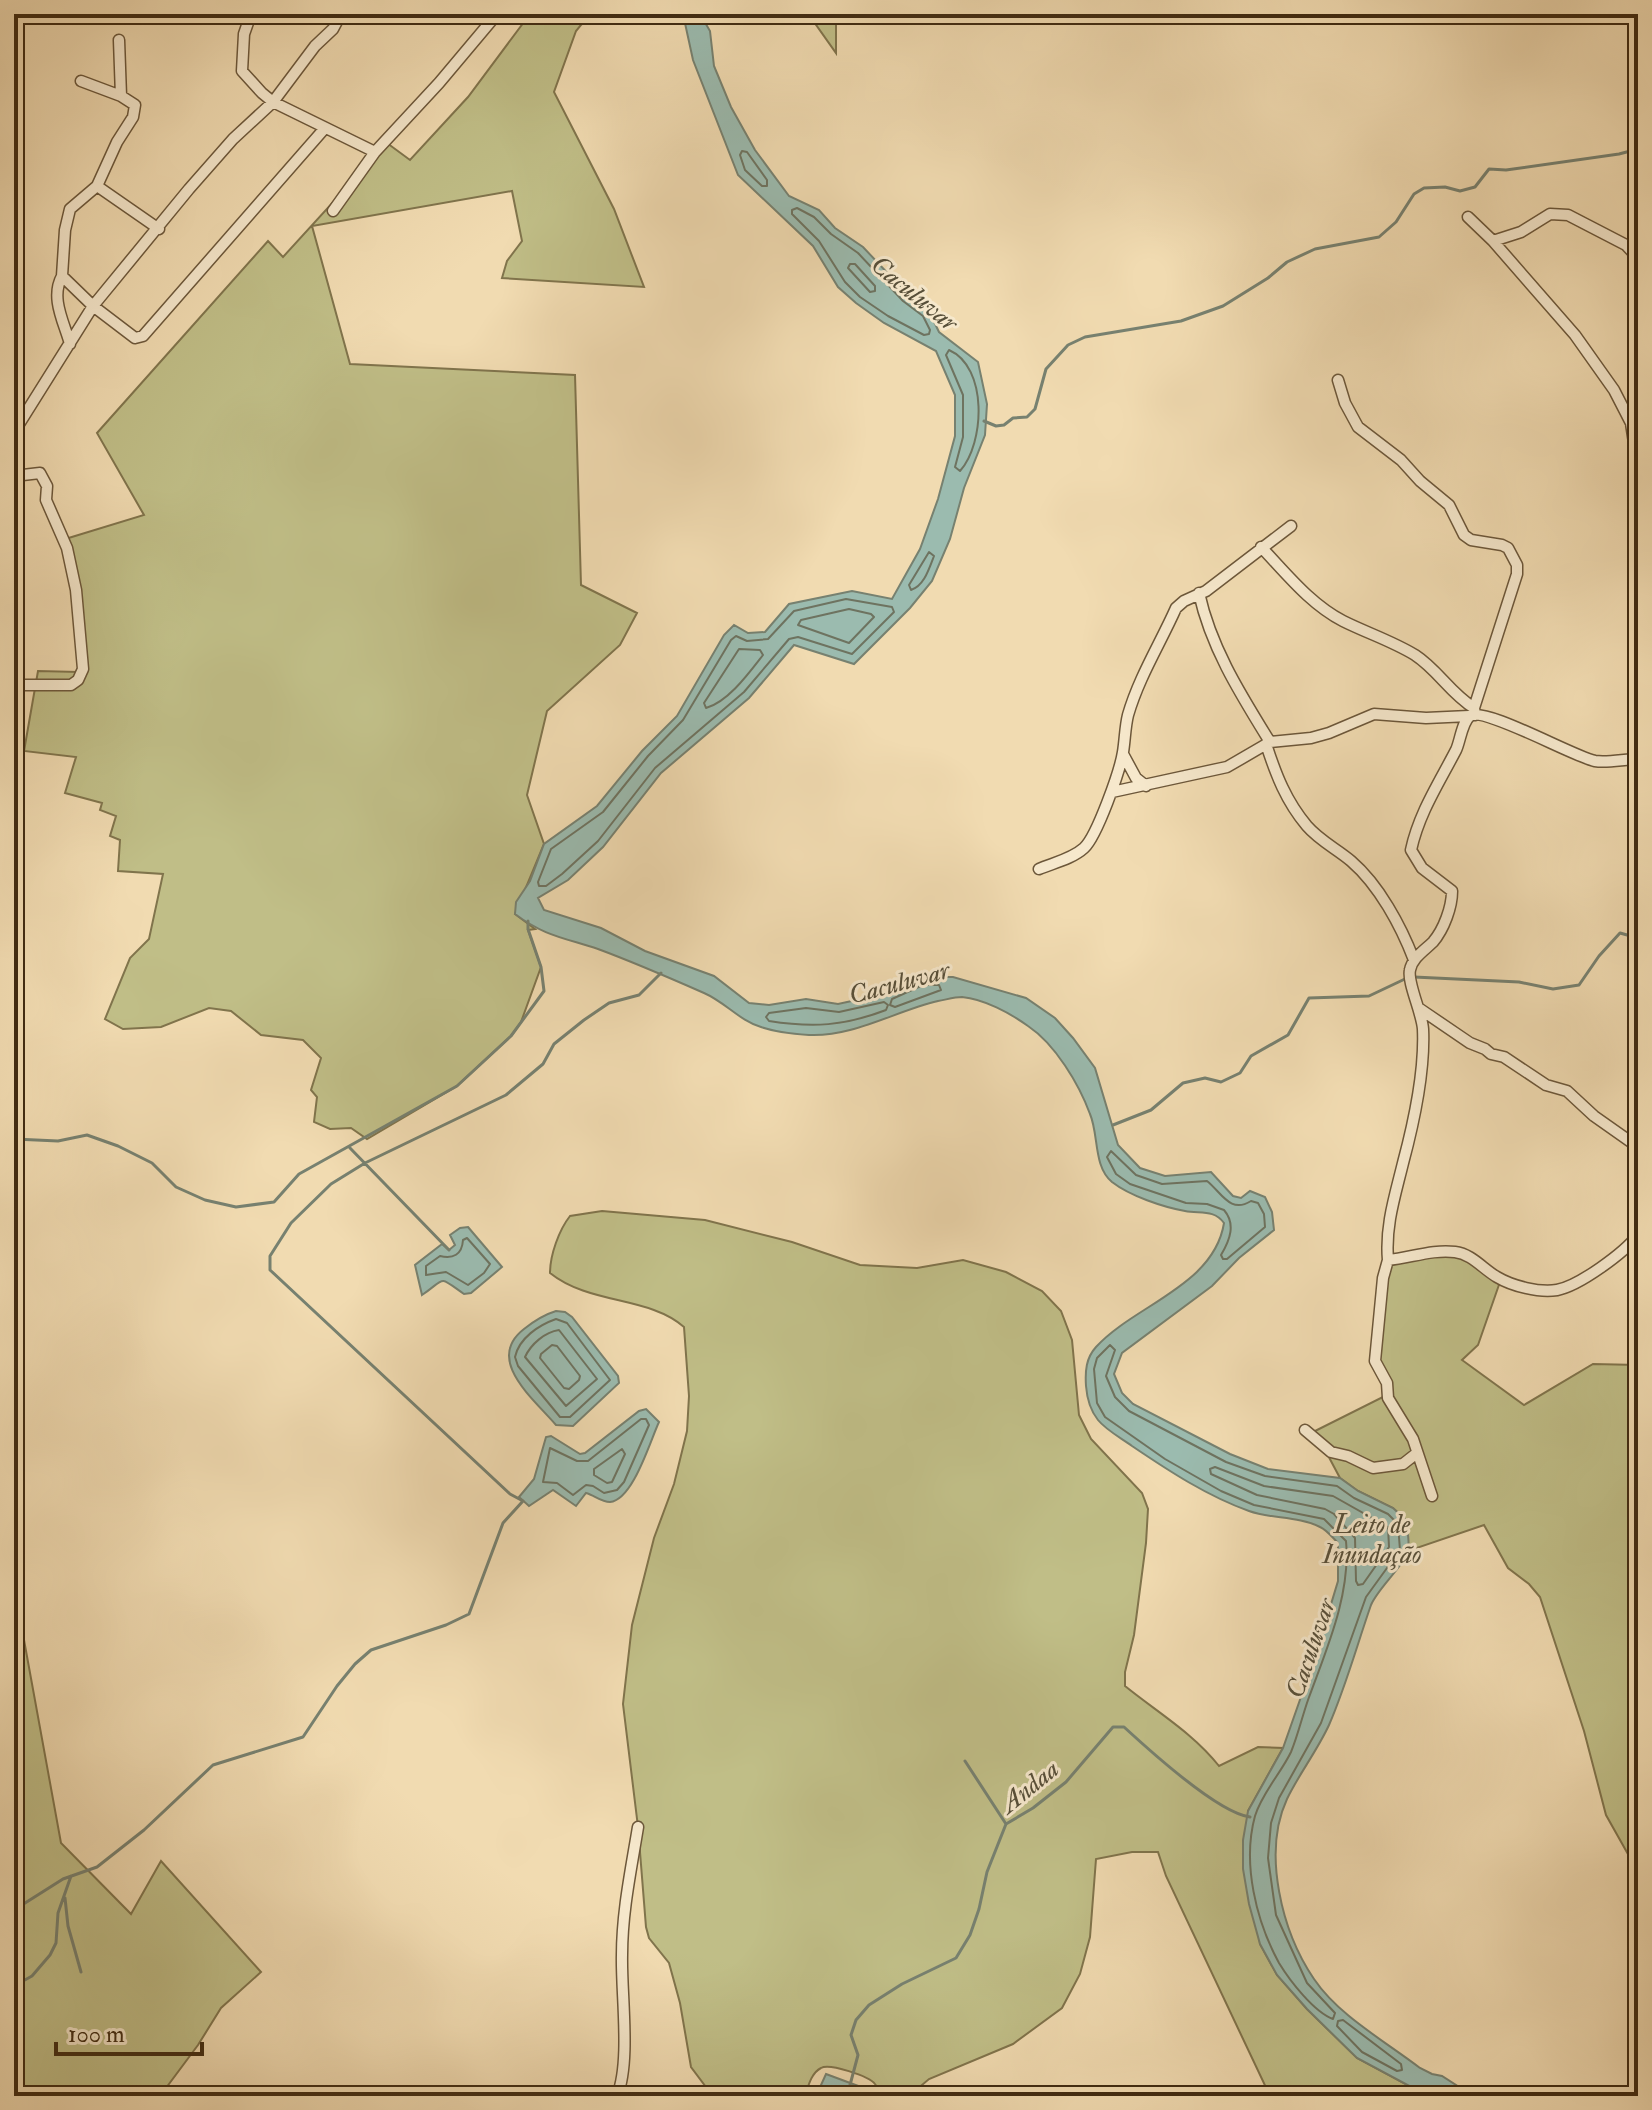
<svg xmlns="http://www.w3.org/2000/svg" width="1652" height="2110" font-family="'IM FELL Double Pica',serif">
	<style>
		.green { fill: #c0be87; stroke: #80744c; stroke-width: 2 }
		.water { fill: #9bbbaf; stroke: #778170; stroke-width: 2 }
		.lines { fill: none; stroke-linecap: round; stroke-linejoin: round }
		.shore { stroke: #6e7360; stroke-width: 2 }
		.stream { stroke: #778170; stroke-width: 3 }
		.minor-casing { stroke: #6c573a; stroke-width: 13 }
		.minor { stroke: #f6e8cc; stroke-width: 10 }
		.labels { text-anchor: middle; stroke-width: 6; stroke-linejoin: round; paint-order: stroke }
		.water-label { font-size: 26px; font-style: italic; fill: #574f39; stroke: #f6e8cc }
	</style>
	<rect width="100%" height="100%" fill="#f1dbb1"/>
	<filter id="stains"><feTurbulence type="fractalNoise" baseFrequency=".0025" numOctaves="4"/><feColorMatrix values="0 0 0 0 .2 0 0 0 0 .09 0 0 0 0 .02 0 0 0 .5 -.17"/></filter>
	<radialGradient id="worn" r=".72"><stop offset=".6" stop-color="#630" stop-opacity="0"/><stop offset="1" stop-color="#630" stop-opacity=".3"/></radialGradient>
	<!-- green -->
	<path class="green" d="M530,14h60l-14,17 -22,61 60,117 30,78 -142,-9 5,-17 15,-20 -10,-50 -200,35 38,138 225,11 6,210 56,28 -17,32 -73,66 -20,84 17,49 -29,70 20,15 -7,1 13,37 -20,55 -10,14 -54,50 -90,53 -16,-11 -21,1 -16,-7 3,-25 -6,-7 10,-32 -18,-18 -42,-5 -30,-24 -22,-3 -48,19 -38,2 -18,-10 25,-61 19,-19 14,-65 -45,-3 2,-31 -10,-4 6,-20 -16,-6 2,-7 -37,-10 11,-36 -52,-6 14,-80 41,1 -4,-64 -13,-68 82,-25 -47,-82 171,-192 15,16 104,-114 23,17 58,-63z
		M808,14h28v39l-27,-38z
		M602,1211l103,9 87,22 68,23 57,3 46,-8 43,12 36,19 19,20 11,29 7,75 12,24 51,54 6,16 -2,34 -12,92 -9,37v14c32,26 68,47 94,80l39,-19 25,1 -35,63 12,133 17,31 30,34 50,49 71,38h-158l-104,-220 -8,-24h-26l-36,7 -6,78 -10,37 -18,34 -49,36 -84,35 -20,17h-31c0,-6 1,-7 -3,-12 -6,-8 -46,-21 -54,-16 -10,5 -13,19 -16,28l-93,-1 -21,-28 -11,-64 -11,-40 -20,-25 -3,-11 -8,-100 -15,-123 9,-79 22,-87 20,-54 13,-53 2,-35 -5,-69c-35,-31 -94,-22 -134,-54 0,-18 9,-43 20,-57z
		M1458,1252l43,27 -23,66 -16,15 62,45 69,-41 45,1v507l-32,-57 -22,-84 -44,-134 -11,-13 -21,-16 -24,-43 -76,26 -2,-31 -13,-12 -35,-17 -18,-13 -25,-47 72,-36 -10,-28 11,-107z
		M18,1607l43,236 70,71 30,-53 100,111 -40,36 -23,37 -38,51h-146v-488z"/>
	<!-- water -->
	<path class="water" d="M683,14h17l10,17 4,35 17,41 24,43 34,46 30,14 16,18 28,19 46,49 20,15 10,21 39,30 9,42 -2,31 -21,53 -14,51 -18,42 -22,27 -56,56 -60,-19 -45,53 -88,75 -58,74 -35,33 -30,18 6,12 57,18 44,23 69,25 35,27 20,2 37,-6 32,5 46,-10 37,-17h32l73,21 29,20 18,20 22,30 23,77 22,23 25,8 46,-4 22,24 8,2 9,-7 15,6 7,15 2,18 -35,28 -27,28 -90,67 -8,21 8,19 11,11 97,50 38,15 72,9 18,13 35,17 13,12c1,9 4,22 2,30 -3,15 -30,38 -37,55 -14,40 -25,81 -42,120 -12,26 -30,49 -42,74 -25,54 -5,133 27,180 25,37 71,62 106,89l12,6 10,2 31,20h-45l-71,-38 -50,-49 -30,-34 -17,-31 -11,-40 -6,-35v-29l5,-29 35,-63 32,-91 23,-76v-38c-5,-5 -11,-13 -18,-16 -22,-11 -49,-8 -71,-16 -42,-15 -80,-40 -117,-65 -11,-8 -26,-16 -34,-26 -8,-10 -11,-21 -12,-34 -1,-15 0,-28 10,-39 38,-42 118,-61 128,-124 -10,-14 -24,-9 -39,-12 -22,-4 -55,-15 -73,-29 -19,-16 -13,-47 -22,-68 -11,-30 -35,-70 -62,-88 -18,-13 -44,-27 -66,-29 -8,0 -17,3 -24,4 -43,10 -84,36 -129,34 -15,-1 -34,-3 -48,-8 -21,-6 -36,-25 -57,-34 -34,-15 -71,-31 -106,-44 -33,-11 -54,-13 -83,-35l1,-12 14,-21 14,-37 53,-38 45,-55 35,-35 47,-81 10,-10 14,8 17,-1 24,-28 63,-13 40,8 28,-50 18,-50 17,-63v-41l-19,-44 -52,-28 -28,-20 -18,-16 -25,-41 -75,-71 -45,-115z
		M468,1227l34,40 -31,26 -7,1c-27,-19 -17,-16 -42,1l-7,-30 27,-21 7,6 6,-5 -5,-10 10,-7z
		M556,1311l9,1 7,5 46,59 1,7 -46,43 -17,-1c-22,-26 -72,-65 -32,-96 10,-8 19,-14 32,-18z
		M646,1409l13,13c-9,19 -26,78 -49,80 -9,0 -16,-7 -24,-9l-10,13 -23,-16 -24,16 -10,-9 15,-18 12,-42 5,-1 29,18 5,-1 54,-42z
		M826,2074l43,16 -1,6h-52z"/>
	<g class="lines">
		<!-- shore -->
		<path class="shore" d="M742,151l5,1 20,28v6h-5l-17,-16 -5,-15z
			M797,208l17,9 17,17 27,19 45,48 20,15 7,14 -1,4 -5,1 -36,-19 -28,-19 -15,-15 -26,-41 -27,-27v-4z
			M850,264h5l20,22v5l-5,1 -22,-24z
			M949,350c39,17 36,93 11,121l-5,-4 8,-30v-42l-17,-40z
			M929,552l5,4c-5,13 -10,30 -23,34l-2,-5z
			M846,599l46,8 2,5 -42,42 -54,-17 -9,2 -45,53 -89,76 -57,73 -36,33 -16,12h-7l-1,-4 13,-33 52,-37 45,-56 35,-36 48,-80 5,-4 11,5 21,-2 26,-28z
			M849,609l22,5 3,3 -25,26 -51,-18 3,-5z
			M739,649l21,1 3,5c-14,18 -35,47 -57,53l-2,-5z
			M923,985h16l2,5 -46,17 -5,-2 2,-6z
			M884,1002l4,3 -2,5c-42,16 -73,18 -117,11l-3,-4 3,-4 37,-5 33,4z
			M1111,1151l25,24 26,9 45,-3c15,12 23,33 44,20l7,2 6,11 1,13 -38,32h-4l-2,-4c9,-15 15,-31 3,-45l-17,-6 -21,-1 -56,-19 -14,-10 -9,-17z
			M467,1238l23,26 -6,9 -16,12 -22,-13 -20,3v-9l14,-10c13,3 22,-1 23,-16z
			M556,1319l11,4 43,57 -40,37h-10l-42,-51 -3,-9c4,-19 24,-32 41,-38z
			M559,1330l38,49 -31,27 -41,-49c6,-13 20,-25 34,-27z
			M552,1345l5,1 23,30 -1,4 -10,9 -5,-1 -24,-30 1,-4z
			M1110,1345l5,5 -9,26 9,21 14,14 97,51 39,14 72,10 17,12 34,16 10,10 2,26 -34,47 -45,126 -42,75 -8,25 -3,35 8,57 31,68 28,30 -2,6c-19,-7 -43,-38 -54,-56 -23,-42 -37,-100 -24,-147 7,-23 26,-43 36,-64 7,-17 11,-35 17,-52 18,-50 43,-105 38,-159l-22,-22 -70,-14 -33,-14 -56,-32 -60,-42 -8,-14 -3,-34 3,-11z
			M641,1419h5l3,6 -25,57 -7,8 -13,3 -11,-7 -7,-1 -13,10 -16,-12 -14,-1 7,-34 27,13h11z
			M622,1449l3,5 -13,28 -5,1 -13,-8v-6z
			M1215,1467l49,19 69,10 55,31 1,20 -26,37 -5,1 -2,-4 -1,-43 -21,-24 -9,-5 -68,-14 -46,-21 -1,-5z
			M1343,2020l58,44 1,6 -5,1 -35,-19 -25,-26 1,-5z"/>
		<!-- stream -->
		<path class="stream" d="M984,421l12,5 8,-1 9,-7 14,-1 8,-8 11,-40 22,-24 17,-8 96,-16 42,-15 45,-28 19,-16 28,-13 64,-12 17,-15 18,-28 10,-6 21,-1 15,4 15,-4 14,-18 17,1 113,-16 19,-5
			M1414,977l105,5 34,7 26,-4 20,-29 21,-23 18,5
			M1113,1125l38,-15 32,-27 22,-5 16,4 19,-9 11,-17 37,-21 21,-37 60,-2 38,-18
			M14,1139l44,2 29,-6 31,11 34,17 24,24 29,13 31,7 38,-5 25,-28 158,-88 54,-50 33,-45 -3,-24 -13,-38v-8
			M350,1148l99,102
			M965,1761l41,63
			M65,1898l3,28 13,46
			M14,1910l49,-31 34,-12 47,-37 69,-65 90,-28 34,-51 18,-22 16,-14 75,-25 23,-11 34,-91 20,-22 -13,-7 -240,-224v-14l21,-33 40,-39 34,-21 141,-68 37,-31 11,-20 30,-24 25,-17 30,-8 22,-22
			M14,1986l18,-10 18,-21 6,-12 2,-30 13,-37
			M850,2085l8,-30 -7,-20 5,-15 13,-15 33,-21 54,-26 14,-23 9,-26 8,-37 19,-48 27,-16 33,-26 47,-55h11c25,23 95,86 126,90"/>
		<defs>
			<path id="minor" d="M251,14l-7,20 -2,37 20,22 11,9 42,-56 18,-17 8,-15
				M119,40l2,56
				M81,81l40,15 14,9 -2,12 -16,25 -20,44 -27,23 -5,21 -3,46 31,30 42,32 8,-2 182,-208
				M97,186l62,43
				M333,211l42,-59
				M1468,217l25,24 82,94 39,55 17,33 7,46
				M1493,241l28,-9 29,-18 18,1 58,30 12,13
				M62,276c-12,22 2,46 8,68
				M1338,380l7,23 13,24 43,33 19,21 29,24 15,30 7,5 31,5 6,3 9,17v9l-43,134 1,7
				M14,432l79,-126 96,-117 44,-50 40,-37 102,50 64,-69 58,-69
				M14,476l26,-3 7,13 -1,14 21,48 9,42 7,79 -5,11 -7,5h-57
				M1261,547c25,26 49,57 82,74 24,12 49,20 72,34 23,15 35,38 59,53
				M1199,593c12,55 42,102 71,149
				M1266,744c10,31 20,57 41,82 13,15 30,23 44,35 28,24 50,65 63,99
				M1123,754l13,24 10,8
				M1638,759c-13,0 -30,4 -43,2 -21,-4 -111,-55 -125,-45 -8,6 -10,26 -14,34 -17,33 -37,63 -45,100l11,18 30,23c0,16 -8,38 -19,51 -8,8 -21,16 -23,28 -3,12 12,43 13,59 2,43 -9,93 -20,134 -8,33 -18,63 -15,97 22,-2 45,-11 67,-8 17,2 28,17 42,25 15,9 42,16 60,13 22,-4 67,-37 81,-55
				M1112,792l115,-25 43,-25 41,-4 18,-5 45,-19 52,4 43,-2
				M1039,869c14,-6 33,-10 45,-21 13,-12 36,-77 39,-96 2,-12 2,-25 5,-37 11,-38 32,-71 48,-107l8,-7 22,-10 85,-65
				M1420,1009l50,34 15,6 6,5 13,3 42,28 21,6 27,25 44,31
				M1388,1260l-5,18 -8,83 12,22 1,15 25,41 19,57
				M1305,1430l26,22 17,4 25,12 30,-4 14,-11
				M617,2096c14,-35 4,-102 5,-141 0,-43 9,-85 16,-128"/>
		</defs>
		<!-- minor casing -->
		<use href="#minor" class="minor-casing"/>
		<!-- minor -->
		<use href="#minor" class="minor"/>
	</g>
	<g class="labels">
		<!-- water labels -->
		<g class="water-label">
			<text transform="translate(915 293) rotate(39)" y="9">Caculuvar</text>
			<text transform="translate(899 982) rotate(-15)" y="9">Caculuvar</text>
			<text x="1372" y="1533">Leito de<tspan x="1372" dy="30">Inundação</tspan></text>
			<text transform="translate(1310 1648) rotate(-71)" y="9">Caculuvar</text>
			<text transform="translate(1029 1786) rotate(-39)" y="9">Andaa</text>
		</g>
	</g>
	<!-- margin -->
	<rect width="1652" height="2110" fill="none" stroke="#f1dbb1" stroke-width="48"/>
	<rect x="16" y="16" width="1620" height="2078" fill="none" stroke="#402b12" stroke-width="4"/>
	<rect x="24" y="24" width="1604" height="2062" fill="none" stroke="#402b12" stroke-width="2"/>
	<!-- scale -->
	<path d="M56 2042v12h146v-12" fill="none" stroke="#402b12" stroke-width="4"/>
	<text x="68" y="2042" font-size="24" fill="#402b12" stroke="#f6e8cc" stroke-width="6" paint-order="stroke">100 m</text>
	<rect width="100%" height="100%" filter="url(#stains)"/>
	<rect width="100%" height="100%" fill="url(#worn)"/>
</svg>
